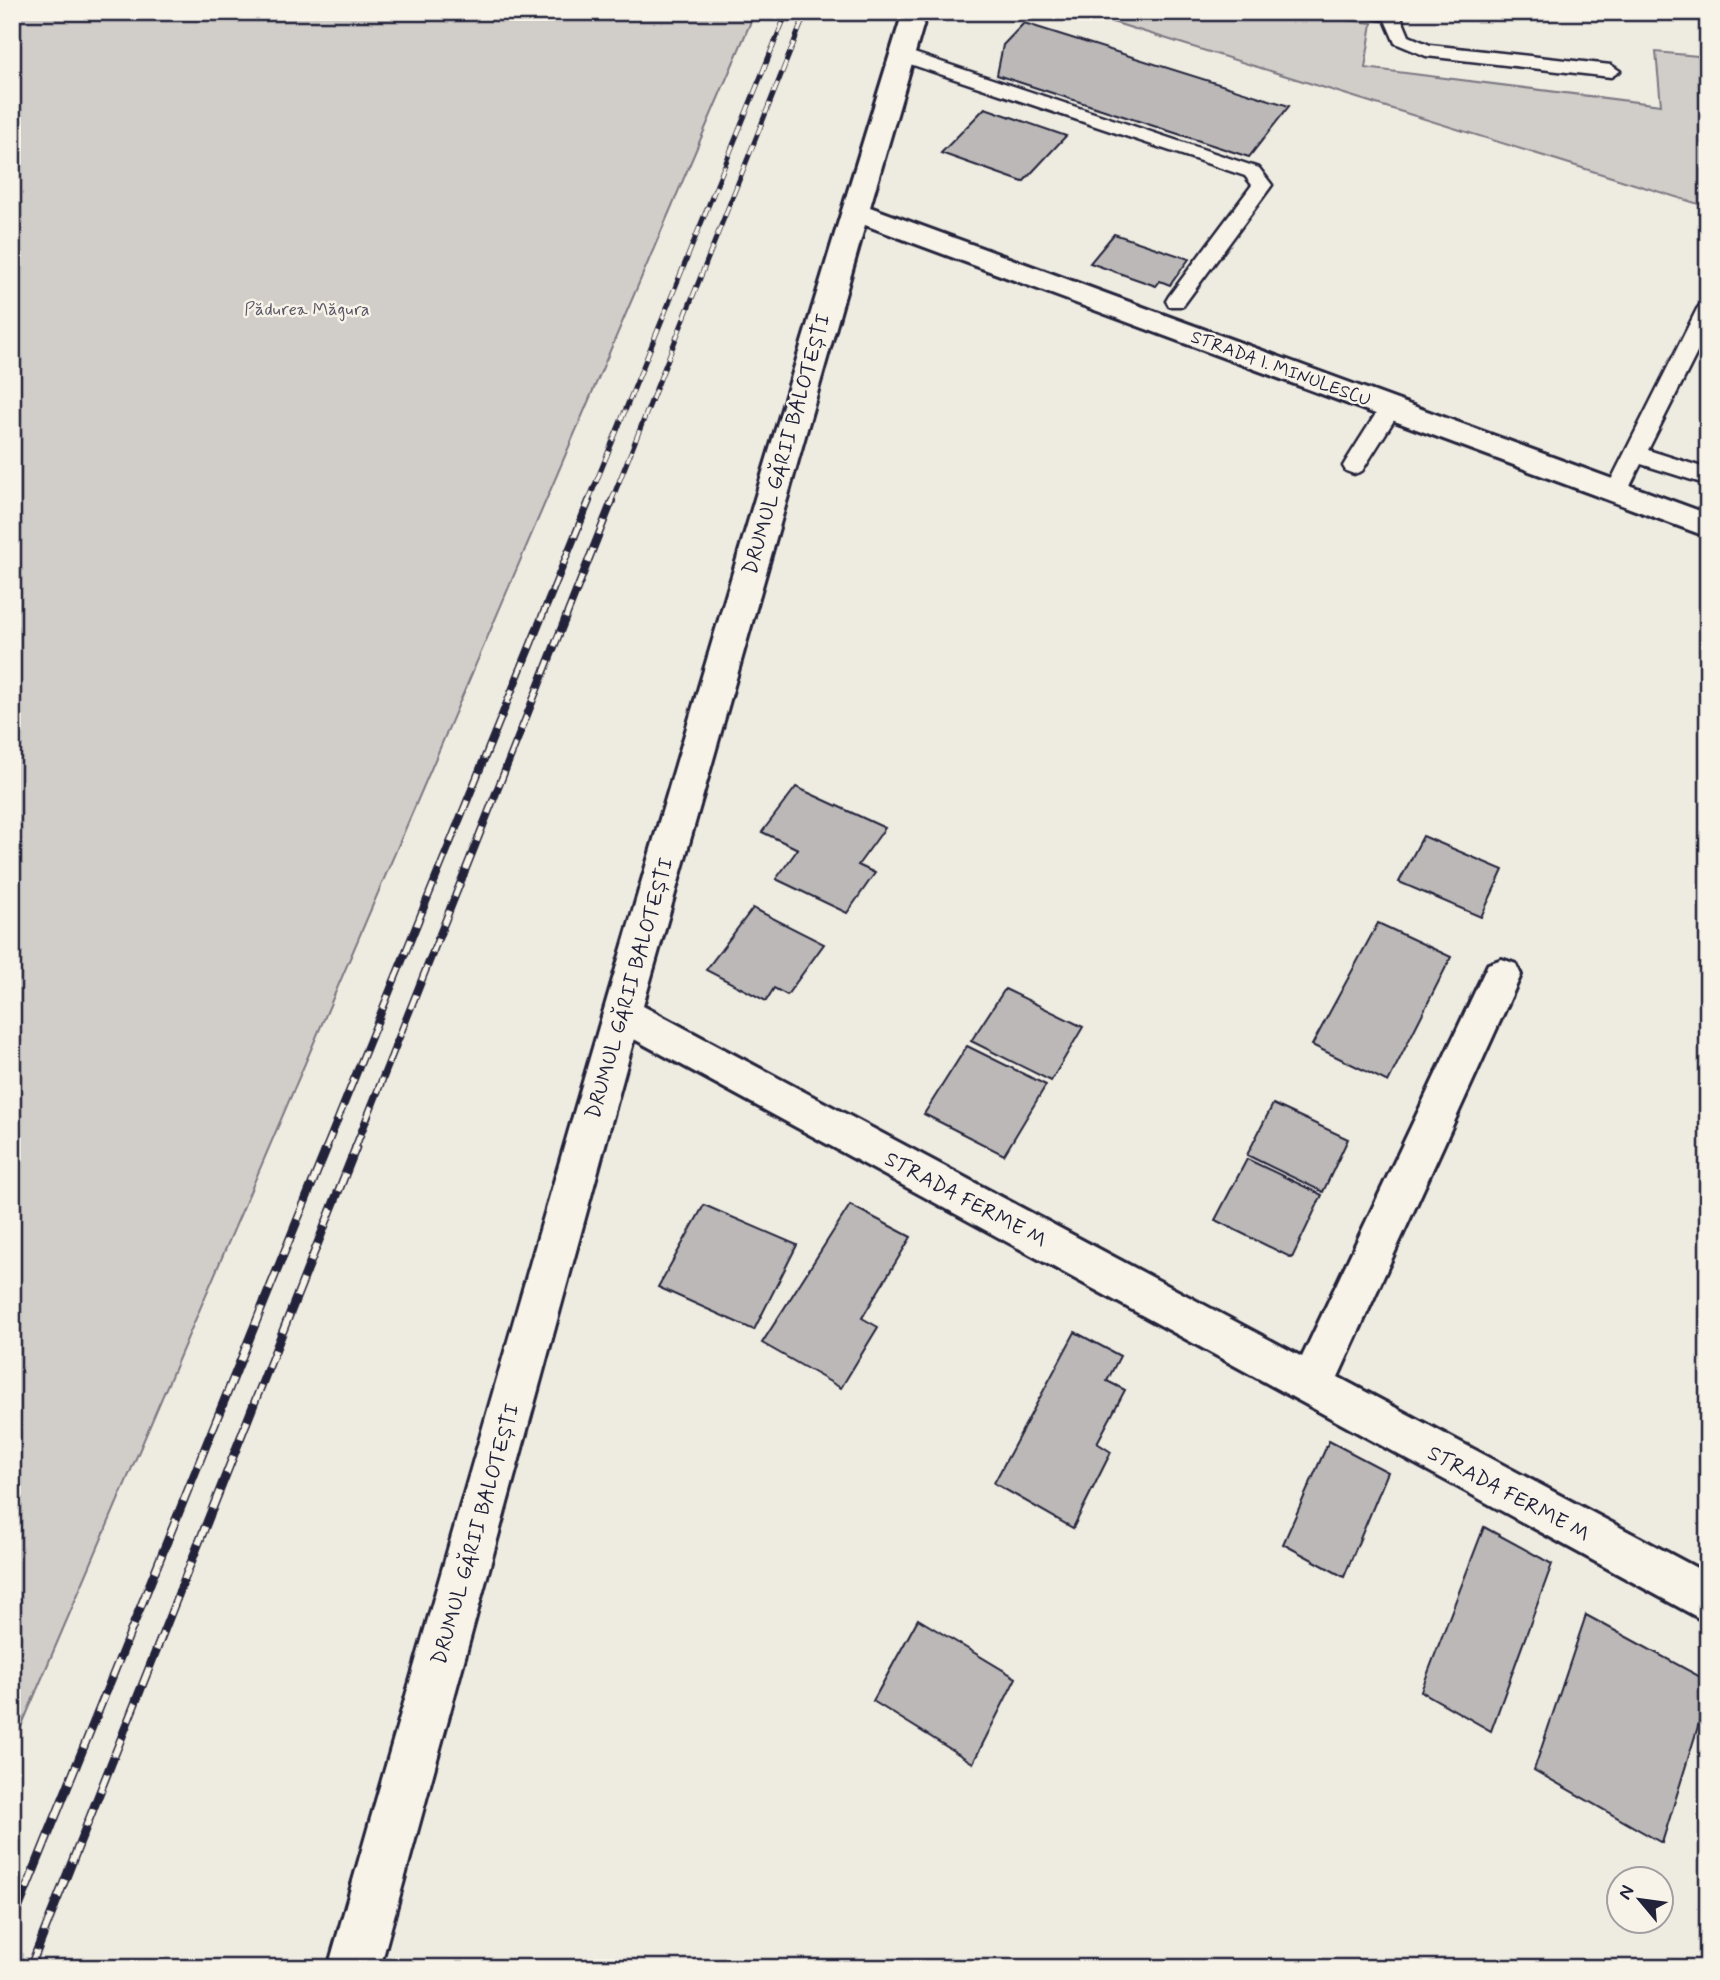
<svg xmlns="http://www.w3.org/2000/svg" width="1720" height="1980" font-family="Mynerve,sans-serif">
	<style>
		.green { fill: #d1cdc9; stroke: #7a7882; stroke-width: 2 }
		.building { fill: #bbb8b7; stroke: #22223b; stroke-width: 2 }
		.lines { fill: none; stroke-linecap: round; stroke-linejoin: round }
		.service-casing { stroke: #22223b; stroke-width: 5 }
		.minor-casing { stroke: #22223b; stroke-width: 6 }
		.service { fill: #f7f3e8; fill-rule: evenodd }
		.minor { fill: #f7f3e8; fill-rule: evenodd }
		.rail-far2-casing { stroke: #22223b; stroke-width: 5 }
		.rail-far1-casing { stroke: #22223b; stroke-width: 8 }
		.rail-casing { stroke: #22223b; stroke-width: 9 }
		.rail-far2 { stroke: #f7f3e8; stroke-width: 3.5; stroke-dasharray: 11; stroke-linecap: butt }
		.rail-far1 { stroke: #f7f3e8; stroke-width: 5; stroke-dasharray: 15; stroke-linecap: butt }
		.rail { stroke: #f7f3e8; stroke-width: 6; stroke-dasharray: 19; stroke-linecap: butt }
		.labels { text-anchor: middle; stroke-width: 5; stroke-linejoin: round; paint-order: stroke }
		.far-park-label { font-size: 18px; fill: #575566; stroke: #f7f3e8 }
		.far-street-label { font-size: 18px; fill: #22223b; stroke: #f7f3e8 }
		.street-label { font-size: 21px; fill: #22223b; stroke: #f7f3e8 }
	</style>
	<rect width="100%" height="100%" fill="#eeebe1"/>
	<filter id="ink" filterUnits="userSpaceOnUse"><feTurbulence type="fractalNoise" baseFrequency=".0143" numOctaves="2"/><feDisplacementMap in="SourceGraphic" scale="14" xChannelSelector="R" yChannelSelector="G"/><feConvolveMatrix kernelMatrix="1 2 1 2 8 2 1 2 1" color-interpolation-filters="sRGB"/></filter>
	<g filter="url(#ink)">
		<!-- green -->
		<path class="green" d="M12,12h743l-743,1736z
			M1106,12h112l28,3 32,-3 94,11 -7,45 296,37 -5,-53 52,5v150l-605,-188z"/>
		<!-- building -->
		<path class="building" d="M1024,23l265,83 -40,51 -252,-82 6,-30z
			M985,108l81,28 -43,46 -82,-29z
			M1114,234l75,25 -19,26 -10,-4 -4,5 -66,-23z
			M796,787l89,41 -27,37 17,8 -28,40 -71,-34 22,-30 -36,-17z
			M1423,836l80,34 -22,47 -82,-35z
			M753,908l71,36 -37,51 -13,-7 -8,13 -60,-31z
			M1378,923l73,34 -63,125 -76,-37z
			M1005,989l78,38 -32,54 -80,-40z
			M967,1046l79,39 -42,70 -80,-41z
			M1273,1104l75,35 -25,53 -76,-37z
			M1247,1159l75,36 -30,63 -77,-38z
			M704,1205l93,40 -43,85 -96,-43z
			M850,1205l61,32 -49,81 16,9 -37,61 -79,-45z
			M1075,1332l45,24 -13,25 18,9 -28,53 14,9 -38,76 -79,-45z
			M1329,1441l59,31 -44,105 -61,-33z
			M1484,1527l68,37 -61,167 -70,-40z
			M1586,1615l122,66v13l-46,149 -128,-73z
			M918,1619l98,59 -43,85 -100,-62z"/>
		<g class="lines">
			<defs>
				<path id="service" d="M1357,12h42l10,24 21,9 181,20 9,6 -9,6 -185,-21 -31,-13 -10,-23 -25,-4z
					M902,49l357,119 13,17 -89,121h-14l-3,-5 3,-5 83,-111 -7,-9 -350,-117 -2,-4z
					M1708,302v29l-60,119 60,19v16l-67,-21 -17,34 -8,2 -8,-2 -3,-6 92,-183 4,-5z
					M1390,402l8,2 3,5 -39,62 -8,3 -8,-3 -3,-5 3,-5 36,-57z"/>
				<path id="minor" d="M903,12h24l-57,195 838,307v23l-843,-312 -222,781 659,351 186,-393 14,-5 14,5 5,11 -183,402 370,197v49l-1074,-584 -254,929h-52c187,-654 374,-1307 575,-1956z"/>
			</defs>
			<!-- service casing -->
			<use href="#service" class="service-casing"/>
			<!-- minor casing -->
			<use href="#minor" class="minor-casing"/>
			<!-- service -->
			<use href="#service" class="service"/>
			<!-- minor -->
			<use href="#minor" class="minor"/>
			<defs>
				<path id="rail-far2" d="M588,502l199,-490
					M611,502l195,-490"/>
				<path id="rail-far1" d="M326,1148l263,-647
					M355,1148l257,-647"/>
				<path id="rail" d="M12,1924l315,-777
					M30,1968l326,-821"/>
			</defs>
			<!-- rail-far2 casing -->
			<use href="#rail-far2" class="rail-far2-casing"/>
			<!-- rail-far1 casing -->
			<use href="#rail-far1" class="rail-far1-casing"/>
			<!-- rail casing -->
			<use href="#rail" class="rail-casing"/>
			<!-- rail-far2 -->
			<use href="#rail-far2" class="rail-far2"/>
			<!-- rail-far1 -->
			<use href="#rail-far1" class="rail-far1"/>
			<!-- rail -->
			<use href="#rail" class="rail"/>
		</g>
	</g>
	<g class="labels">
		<!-- far-park labels -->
		<g class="far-park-label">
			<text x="307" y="315">Pădurea Măgura</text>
		</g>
		<!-- far-street labels -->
		<g class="far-street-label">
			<text transform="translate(1281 368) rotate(20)" y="6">STRADA I. MINULESCU</text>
		</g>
		<!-- street labels -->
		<g class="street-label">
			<text transform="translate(786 444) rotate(-74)" y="7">DRUMUL GĂRII BALOTEȘTI</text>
			<text transform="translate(629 988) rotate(-74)" y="7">DRUMUL GĂRII BALOTEȘTI</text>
			<text transform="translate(966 1199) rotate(28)" y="7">STRADA FERME M</text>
			<text transform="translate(1509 1493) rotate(28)" y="7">STRADA FERME M</text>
			<text transform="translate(475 1534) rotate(-74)" y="7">DRUMUL GĂRII BALOTEȘTI</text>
		</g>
	</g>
	<!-- margin -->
	<rect width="1720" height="1980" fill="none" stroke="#f7f3e8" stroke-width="42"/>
	<rect x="21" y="21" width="1678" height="1938" fill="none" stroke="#22223b" stroke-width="2.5" filter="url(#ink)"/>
	<!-- north arrow -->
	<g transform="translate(1640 1900) rotate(299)"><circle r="33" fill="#f7f3e8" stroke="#a29fa3" stroke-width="2"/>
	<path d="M0-5L12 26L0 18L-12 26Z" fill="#22223b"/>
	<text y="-10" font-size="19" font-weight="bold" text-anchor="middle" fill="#22223b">N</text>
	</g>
</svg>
